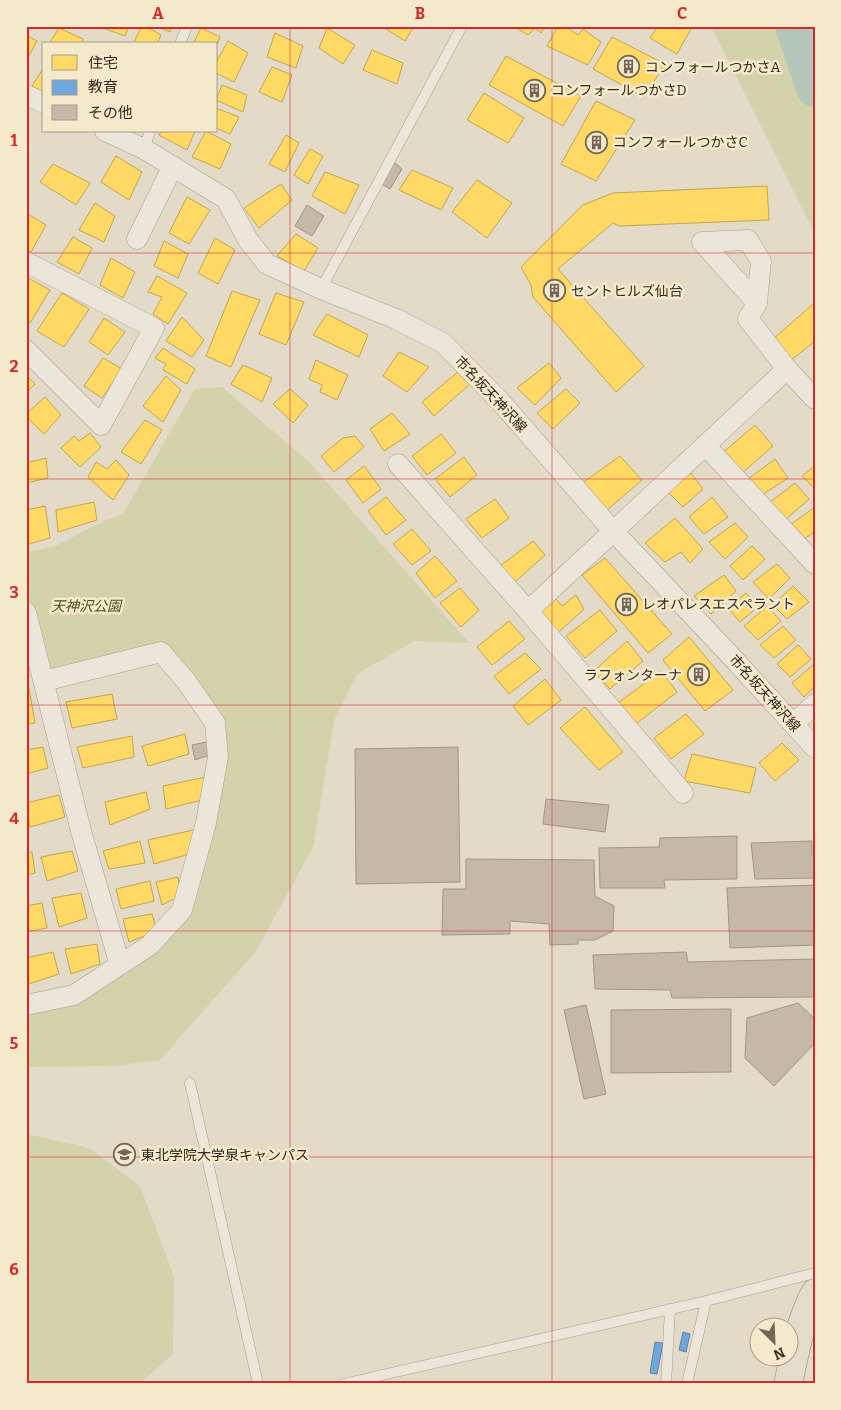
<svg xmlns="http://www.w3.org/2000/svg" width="841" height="1410" font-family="Bitter,'Noto Sans JP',serif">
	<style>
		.green { fill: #d3d2aa }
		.homes { fill: #ffd966; stroke: #c2a450 }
		.schools { fill: #6fa8dc; stroke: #5e81a2 }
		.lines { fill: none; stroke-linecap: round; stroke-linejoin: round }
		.river { stroke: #b5c7bb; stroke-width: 38 }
		.building { fill: #c6b8a9; stroke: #a29588 }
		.service-casing { stroke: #a79f92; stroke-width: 11 }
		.minor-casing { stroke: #a79f92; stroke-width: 21 }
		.primary-casing { stroke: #8d8479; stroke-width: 29 }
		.service { stroke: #ebe5da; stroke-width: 10 }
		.minor { stroke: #ebe5da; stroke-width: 20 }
		.primary { stroke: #e3dbcb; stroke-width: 28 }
		.grid { fill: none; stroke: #d62828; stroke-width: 1; stroke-opacity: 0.55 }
		.labels { text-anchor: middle; stroke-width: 5; stroke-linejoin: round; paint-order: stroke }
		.poi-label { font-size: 14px; fill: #35271b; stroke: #f5e9cc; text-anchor: start }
		.street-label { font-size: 14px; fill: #35271b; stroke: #f5e9cc }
		.park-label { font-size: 14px; font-style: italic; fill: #465121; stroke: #f5e9cc }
		.neatline { fill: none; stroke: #d62828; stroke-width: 2 }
		.grid-label { font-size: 16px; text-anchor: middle; font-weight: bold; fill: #d62828 }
	</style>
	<rect width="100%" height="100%" fill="#e3dac8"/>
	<!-- green -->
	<path class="green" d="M711,26h104v207z
		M222,387l87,75 160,181 -55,-2 -57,33 -23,47 -21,126 -57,104 -96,109 -48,6 -86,1v-62l48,-10 108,-85 33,-187 -54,-71 -117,29 -18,-69v-60l30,-6 48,-25 19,-7 72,-125z
		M26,1134l63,14 51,38 34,91 -1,77 -34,30h-113z"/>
	<!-- homes -->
	<path class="homes" d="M98,26h31l-4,10z
		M142,26h4l15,9 -4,9h-24z
		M156,26h16l-2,6z
		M381,26h33l-9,15z
		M513,26h32l-4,7 -6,-5 -7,7z
		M558,26h6l14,9 5,-6 18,13 -13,23 -41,-19z
		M658,26l34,1 -15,27 -27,-16z
		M59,28l24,11 -1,5h-33z
		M201,28l19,9 -4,10v-3h-23z
		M327,28l28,17 -12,19 -24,-16z
		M275,33l28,13 -7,22 -29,-11z
		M26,35l11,6 -11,20z
		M612,37l53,27 -21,33 -51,-28z
		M228,41l20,12 -14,29 -18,-9v-10z
		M372,50l31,13 -6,21 -34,-14z
		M506,56l75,40 -18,30 -74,-41z
		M44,67v25l-12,-6z
		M272,67l20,8 -10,27 -23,-10z
		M222,85l25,10 -4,17 -27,-12z
		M484,93l40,25 -16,25 -41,-23z
		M596,101l39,19 -39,61 -35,-17z
		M216,108l23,9 -9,17 -14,-6z
		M161,131h34l-8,19 -28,-15z
		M206,131l25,13 -11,25 -28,-12z
		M286,135l13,8 -14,29 -16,-8z
		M310,149l13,7 -15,28 -14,-9z
		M116,156l26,16 -13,28 -28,-18z
		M53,164l37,19 -14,22 -36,-23z
		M412,170l41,18 -12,22 -42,-20z
		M325,172l34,13 -14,29 -33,-18z
		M477,180l35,23 -25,35 -35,-26z
		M281,184l11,16 -33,28 -15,-20z
		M767,186l2,34 -150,6 -6,-3 -55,46 86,97 -28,26 -83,-95 -2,-12 -10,-18 62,-62 30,-12z
		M187,197l23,13 -21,34 -20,-11z
		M95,203l20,13 -11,26 -25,-12z
		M26,213l20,12 -15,27 -5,-3z
		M296,234l22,14 -14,23 -27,-15z
		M73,237l19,11 -13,26 -22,-12z
		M215,238l20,12 -17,34 -20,-11z
		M164,241l24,13 -10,24 -24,-12z
		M111,258l24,14 -12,26 -23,-13z
		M157,276l30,17 -19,31 -15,-10 9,-17 -14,-5z
		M28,278l22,12 -20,33 -4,-3v-39z
		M232,291l28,9 -29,67 -25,-11z
		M62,293l27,16 -25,38 -27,-16z
		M276,293l28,9 -18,43 -27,-11z
		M813,304l2,1v36l-25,20 -18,-21z
		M327,314l41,21 -9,22 -46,-22z
		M182,317l22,23 -12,17 -26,-16z
		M104,318l21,14 -17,23 -19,-13z
		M163,348l32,21 -8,15 -24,-14 3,-6 -11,-6z
		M399,352l30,15 -22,25 -24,-16z
		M103,358l19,11 -20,29 -18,-12z
		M316,360l32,15 -11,25 -17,-8 2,-7 -13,-6z
		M549,363l12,15 -26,27 -18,-17z
		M243,365l29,13 -10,24 -31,-18z
		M459,371l12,12 -37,33 -12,-14z
		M26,375l9,9 -9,9z
		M166,376l15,14 -18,32 -20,-16z
		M290,389l18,16 -15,18 -20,-19z
		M566,389l14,14 -27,26 -16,-16z
		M45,397l16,18 -17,19 -18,-18v-2z
		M392,413l18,21 -26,17 -14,-22z
		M145,420l17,10 -21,34 -20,-12z
		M755,425l18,21 -33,29 -20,-20z
		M90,433l11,14 -21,20 -19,-19 13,-12 5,5z
		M441,434l15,19 -29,22 -15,-19z
		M355,436l9,11 -30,25 -13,-16 22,-18z
		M620,456l22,24 -35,30 -26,-26z
		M464,457l13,18 -27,22 -15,-18z
		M46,458l2,20 -22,5v-20z
		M775,459l13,19 -26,17 -14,-16z
		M116,460l13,15 -16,25 -25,-23 8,-15 11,7z
		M364,466l17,23 -18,14 -17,-23z
		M815,466v23l-13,-13z
		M691,473l12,16 -20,18 -16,-16z
		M795,483l14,16 -24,21 -16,-17z
		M386,497l20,23 -20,15 -18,-24z
		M712,497l16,20 -24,17 -15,-17z
		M495,499l14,19 -27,20 -16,-19z
		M94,502l3,18 -39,12 -2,-22z
		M45,506l5,32 -24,7v-35z
		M815,507v24l-12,9 -13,-15z
		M675,518l28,31 -13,14 -9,-11 -16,10 -20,-19z
		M735,523l13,14 -23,22 -16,-17z
		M412,529l19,22 -19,14 -19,-21z
		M533,541l12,14 -30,27 -15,-16z
		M752,546l13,13 -22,21 -13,-14z
		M435,556l22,25 -22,17 -19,-25z
		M605,558l67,76 -24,19 -66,-78z
		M777,564l13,14 -21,21 -16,-17z
		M724,575l12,16 -25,23 -17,-18z
		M793,586l16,16 -22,17 -14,-14z
		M460,588l19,22 -18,17 -21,-24z
		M746,593l13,13 -19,16 -12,-14z
		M576,595l8,14 -27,25 -18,-22 15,-15 8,9z
		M767,606l14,15 -23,19 -14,-14z
		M600,610l17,21 -32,27 -19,-22z
		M509,621l16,18 -33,26 -15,-18z
		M783,626l13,14 -22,18 -14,-13z
		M689,637l44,53 -28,21 -42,-51z
		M627,641l16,20 -33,28 -16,-18z
		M798,645l13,14 -21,18 -13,-13z
		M525,653l16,16 -32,25 -15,-18z
		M814,664l1,22 -11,11 -12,-14z
		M661,671l16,21 -40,31 -19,-20z
		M545,679l16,21 -33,25 -15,-19z
		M29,688l6,35 -9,1v-35z
		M112,694l5,25 -45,9 -6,-26z
		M585,707l38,45 -24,18 -39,-42z
		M686,714l18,20 -33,25 -17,-21z
		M185,734l4,20 -41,12 -6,-20z
		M132,736l2,21 -51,11 -6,-21z
		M782,743l17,17 -24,21 -16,-18z
		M43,747l5,21 -22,6v-24z
		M692,754l64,14 -6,25 -66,-12z
		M206,777v22l-40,10 -3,-23z
		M146,792l4,17 -40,16 -5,-23z
		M59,795l6,22 -35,10 -4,-24z
		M198,829l-5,24 -39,11 -6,-24z
		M140,841l5,22 -36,6 -6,-18z
		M72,851l6,20 -31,10 -6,-24z
		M32,852l3,21 -9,2v-22z
		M178,877l2,19 -18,9 -6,-23z
		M150,881l4,20 -33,8 -5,-20z
		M81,893l6,25 -28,9 -7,-29z
		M42,903l5,25 -21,4v-26z
		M152,914l5,17 -28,11 -6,-23z
		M97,944l3,20 -29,10 -6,-25z
		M53,952l6,22 -33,11v-27z"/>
	<!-- schools -->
	<path class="schools" d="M683,1332l7,2 -4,18 -7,-2z
		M655,1342l8,1 -6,31 -7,-1z"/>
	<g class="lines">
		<!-- river -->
		<path class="river" d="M794,26l21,62"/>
	</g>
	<!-- building -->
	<path class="building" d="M394,162l8,7 -12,20 -8,-5z
		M307,205l17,11 -12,20 -17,-10z
		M211,741l2,13 -18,6 -3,-15z
		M458,747l2,135 -104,2 -1,-135z
		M546,799l63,6 -4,27 -62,-8z
		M737,836v43l-73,1 1,8h-65l-1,-40 60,-1 1,-9z
		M812,841v14h3v23l-60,1 -4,-36z
		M466,859l128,1 1,36 19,10 -1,25 -18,9h-17v4l-28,1 -1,-21 -39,-3v13l-68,1 1,-46h23z
		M815,885v60l-85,3 -3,-60z
		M686,952l2,10 127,-3v38l-143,1 -2,-8 -75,-1 -2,-34z
		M798,1003l17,16v24l-41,43 -29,-28 2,-40z
		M586,1005l20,89 -22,5 -20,-89z
		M731,1009v63l-120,1v-63z"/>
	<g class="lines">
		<defs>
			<path id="service" d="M180,44l7,-18
				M144,149l6,-18
				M321,289l141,-263
				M190,1083l68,301
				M343,1384l363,-83 109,-28
				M666,1384l4,-75
				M687,1384l19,-83"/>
			<path id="minor" d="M26,95l18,8
				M105,131l39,18 82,50 22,41 19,24 54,25 75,30 47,24 56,57 114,131 117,124 85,93
				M137,239l36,-73
				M26,262l128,66 -53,97 -75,-75
				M757,303l-55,-61 46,-2 13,21 -4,42 -9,16 39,50 28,30
				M705,445l110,119
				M398,464l130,147 259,-242
				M528,611l155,182
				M26,612l55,219 39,134
				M793,724l22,-20
				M26,1005l48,-10 76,-50 32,-35 24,-87 12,-66 -3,-34 -29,-42 -25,-29 -117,29"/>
			<path id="primary" d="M788,1384c7,-31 12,-64 27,-91"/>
		</defs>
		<!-- service casing -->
		<use href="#service" class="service-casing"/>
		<!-- minor casing -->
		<use href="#minor" class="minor-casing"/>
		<!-- primary casing -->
		<use href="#primary" class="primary-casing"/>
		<!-- service -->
		<use href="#service" class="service"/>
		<!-- minor -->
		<use href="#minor" class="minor"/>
		<!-- primary -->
		<use href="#primary" class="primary"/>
	</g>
	<!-- grid -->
	<path class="grid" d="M290,26v1358M552,26v1358M26,253h789M26,479h789M26,705h789M26,931h789M26,1157h789"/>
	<!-- icons -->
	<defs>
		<symbol id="building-ring" viewBox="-11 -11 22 22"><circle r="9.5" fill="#f5e9cc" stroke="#726658" stroke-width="1.5"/><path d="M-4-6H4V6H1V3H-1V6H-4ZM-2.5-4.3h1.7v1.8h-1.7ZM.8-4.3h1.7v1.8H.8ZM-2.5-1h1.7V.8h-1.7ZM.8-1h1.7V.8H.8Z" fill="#726658"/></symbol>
		<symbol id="university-ring" viewBox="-11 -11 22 22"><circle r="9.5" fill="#f5e9cc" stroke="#726658" stroke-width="1.5"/><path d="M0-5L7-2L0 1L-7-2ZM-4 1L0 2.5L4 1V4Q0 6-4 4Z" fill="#726658"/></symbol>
	</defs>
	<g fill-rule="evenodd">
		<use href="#building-ring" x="616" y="54" width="25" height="25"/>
		<use href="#building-ring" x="522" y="78" width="25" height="25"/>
		<use href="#building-ring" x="584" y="130" width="25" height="25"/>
		<use href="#building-ring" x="542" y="278" width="25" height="25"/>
		<use href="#building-ring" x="614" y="592" width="25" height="25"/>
		<use href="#building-ring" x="686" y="662" width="25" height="25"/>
		<use href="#university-ring" x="112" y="1142" width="25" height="25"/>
	</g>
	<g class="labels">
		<!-- poi labels -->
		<g class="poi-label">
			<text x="645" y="72">コンフォールつかさA</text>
			<text x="551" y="95">コンフォールつかさD</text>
			<text x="613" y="147">コンフォールつかさC</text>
			<text x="571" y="296">セントヒルズ仙台</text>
			<text x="642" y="609">レオパレスエスペラント</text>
			<text x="682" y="680" text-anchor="end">ラフォンターナ</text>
			<text x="141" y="1160">東北学院大学泉キャンパス</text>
		</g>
		<!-- street labels -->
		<g class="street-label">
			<text transform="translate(491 394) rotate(47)" y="5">市名坂天神沢線</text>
			<text transform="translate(765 693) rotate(48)" y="5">市名坂天神沢線</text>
		</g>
		<!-- park labels -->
		<g class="park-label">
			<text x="86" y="611">天神沢公園</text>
		</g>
	</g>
	<!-- border -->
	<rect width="841" height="1410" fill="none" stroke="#f5e9cc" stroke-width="55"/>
	<!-- legend -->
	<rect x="42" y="42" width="175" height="90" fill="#f5e9cc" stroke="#a89b85"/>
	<rect x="52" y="55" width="25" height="15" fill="#ffd966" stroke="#a89b85"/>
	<text x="88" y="68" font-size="15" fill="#35271b">住宅</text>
	<rect x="52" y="80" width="25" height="15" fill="#6fa8dc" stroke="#a89b85"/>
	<text x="88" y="92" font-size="15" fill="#35271b">教育</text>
	<rect x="52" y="105" width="25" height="15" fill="#c6b8a9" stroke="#a89b85"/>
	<text x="88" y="118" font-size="15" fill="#35271b">その他</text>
	<!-- north arrow -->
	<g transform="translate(774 1342) rotate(156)"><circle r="24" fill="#f5e9cc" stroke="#a89b85"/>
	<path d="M0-4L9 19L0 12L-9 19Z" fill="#726658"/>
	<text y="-8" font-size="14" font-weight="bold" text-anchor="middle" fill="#35271b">N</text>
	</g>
	<rect x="28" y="28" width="786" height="1354" class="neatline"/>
	<g class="grid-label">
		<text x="158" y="19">A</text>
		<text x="420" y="19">B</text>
		<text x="682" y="19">C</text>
		<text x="14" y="146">1</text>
		<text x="14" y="372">2</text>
		<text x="14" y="598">3</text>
		<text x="14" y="824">4</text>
		<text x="14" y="1049">5</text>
		<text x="14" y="1275">6</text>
	</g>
</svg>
